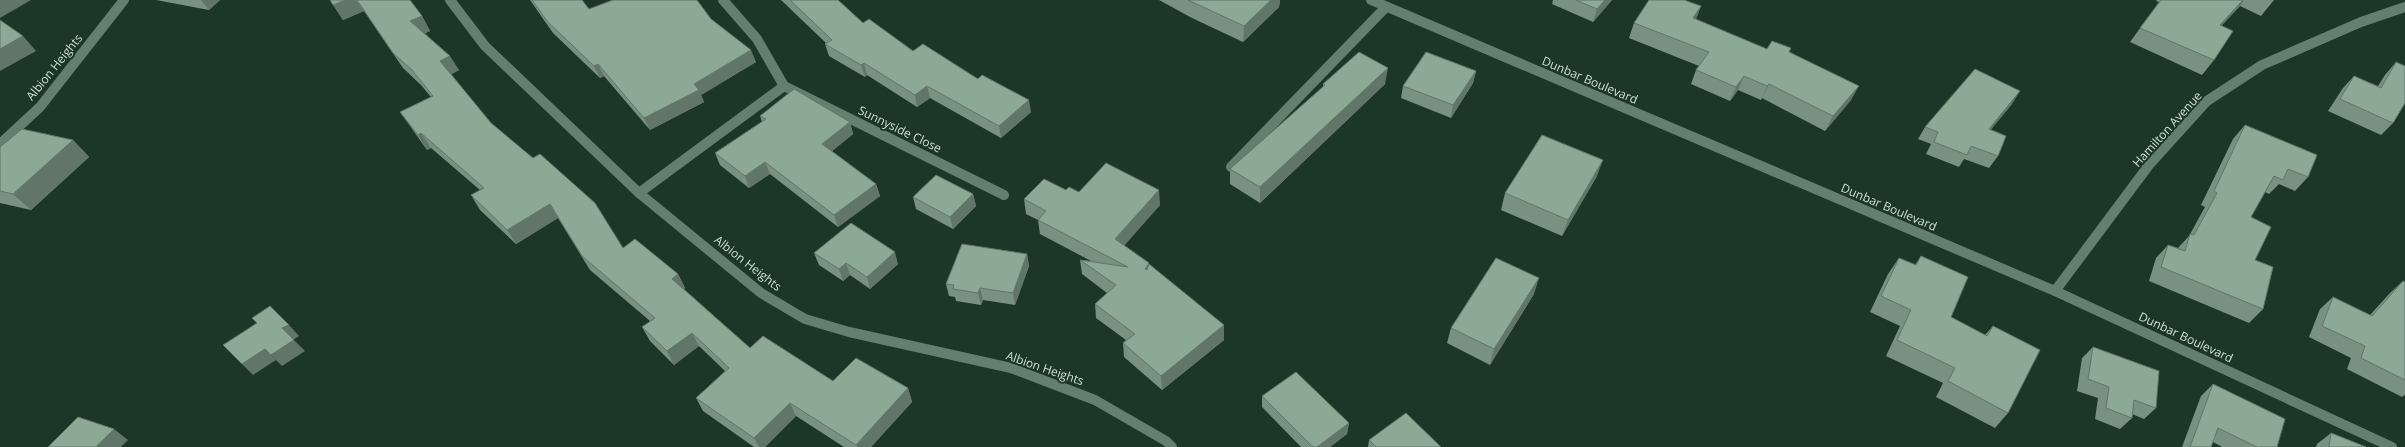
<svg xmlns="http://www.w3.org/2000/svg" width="2405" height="447" viewBox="0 0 2405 447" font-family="'Open Sans',sans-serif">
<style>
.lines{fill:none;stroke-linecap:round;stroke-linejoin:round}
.minor{stroke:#62806d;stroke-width:10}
.wall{fill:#789180}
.shaded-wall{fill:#617668}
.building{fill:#8ba995;stroke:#617668}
.labels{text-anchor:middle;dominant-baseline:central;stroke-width:4;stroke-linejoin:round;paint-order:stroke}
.street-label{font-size:12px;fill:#cfdfd5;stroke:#1c3727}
</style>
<rect width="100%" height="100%" fill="#1c3727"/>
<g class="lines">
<!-- minor -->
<g class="minor">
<path d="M450,0L485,46L639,193L761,293L805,319L849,332L1011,368L1095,400L1166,441L1172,447"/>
<path d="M723,0L757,39L784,86"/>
<path d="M1371,0L2055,291L2392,447"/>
<path d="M0,144L40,107L124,0"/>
<path d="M1231,167L1385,8"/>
<path d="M639,193L784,86L1004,195"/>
<path d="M2055,291L2149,165L2207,101L2262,65L2361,22L2405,7"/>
</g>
</g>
<!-- wall -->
<g class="wall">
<path d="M156,0H220L209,10Z"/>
<path d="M330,0H410L422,16L430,31L425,33L459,70L451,74L491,123L623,248L678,274L685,288L684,289L750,348L833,381L908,388L912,402L871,447H844L796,416L765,447H754L703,411L696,398L725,371L699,346L674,365L650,341L642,327L650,321L590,270L558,218L516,244L480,210L471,195L480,190L431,148L427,150L410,126L400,112L431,97L421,85L403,68L364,11L343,20Z"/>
<path d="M530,0H582L589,9L711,19L756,62L701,95L704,102L650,130L604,76L600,78L553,33Z"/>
<path d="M781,0H838L863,23L913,51L1031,112L1001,138L930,98L917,107L867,75L865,77L829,56L825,44L826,43Z"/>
<path d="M1159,0H1280L1279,7L1243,42L1192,18Z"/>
<path d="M1553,0H1612L1593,22L1552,4Z"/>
<path d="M2157,0H2274L2261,16L2240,6L2221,26L2214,60L2202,75L2130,42L2159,2L2156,1Z"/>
<path d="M1701,6L1696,19L1767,49L1790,52L1851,100L1825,131L1762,98L1761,100L1738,90L1730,101L1691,84L1696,70L1699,66L1629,38L1634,23Z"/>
<path d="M2396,62L2393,123L2381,135L2328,111L2343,88L2354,76L2378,86L2385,75Z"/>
<path d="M1476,71L1473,83L1451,118L1401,98L1403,86Z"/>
<path d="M1323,84H1385L1260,203L1230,184V169L1323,88Z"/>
<path d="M2012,104L1990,130L1998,156L1989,168L1964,159L1959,167L1926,154L1931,144L1918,139L1925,127Z"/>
<path d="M760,116L850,122L853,134L832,151L876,184L880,196L838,227L770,174L749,188L720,165L715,153L762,122Z"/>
<path d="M2245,125L2308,177L2295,191L2279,184L2269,194L2265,192L2251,217L2255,260L2263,309L2249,323L2149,281L2156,258L2168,245L2178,248L2189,236L2205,207L2201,205L2233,139Z"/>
<path d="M73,140L89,157L31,210L0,203V147Z"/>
<path d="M1597,176L1562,236L1501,210L1505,193Z"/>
<path d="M1066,190L1160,205L1124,245L1149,263V265L1224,325V340L1162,390L1124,357L1123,343L1126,340L1096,318L1095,304L1107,293L1082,274L1080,260L1091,261L1040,234L1038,220L1026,214L1024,199Z"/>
<path d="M973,194L976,206L953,229L916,209L913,197Z"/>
<path d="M814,253L898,264L870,289L850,275L843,281L819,265Z"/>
<path d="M1027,254L1029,266L1015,305L983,300L981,305L956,301L955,297L949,296L946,284Z"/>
<path d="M1921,256L1951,317L1985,335L1993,326L2008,413L1995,428L1936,397L1943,383L1886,356L1900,326L1870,312L1888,274L1899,258L1915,265Z"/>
<path d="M2403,281L2405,282V395L2402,397L2347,369L2351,358L2309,337L2320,309L2333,297L2370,315L2390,293Z"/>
<path d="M1534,294L1490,365L1447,343L1451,328Z"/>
<path d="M2093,347L2156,408L2144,419L2132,414V418L2120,429L2095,419L2098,398L2077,391L2082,358Z"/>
<path d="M2213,384L2277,447H2222L2213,442L2211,447H2182L2201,396Z"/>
<path d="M1262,396L1349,423L1347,434L1330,447H1301L1262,407Z"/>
<path d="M2331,433L2366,447H2316L2317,444Z"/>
<path d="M1369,440L1441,447H1368Z"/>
</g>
<!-- shaded-wall -->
<g class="shaded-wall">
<path d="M0,0H31L0,18Z"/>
<path d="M201,0H220L209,10Z"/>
<path d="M346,0H356L364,11L343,20L333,5Z"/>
<path d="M1271,0H1280L1279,7L1243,42L1244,26Z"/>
<path d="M1605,0H1612L1593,22L1597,9Z"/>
<path d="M2243,0H2244L2240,6L2209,39L2220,25Z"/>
<path d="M1701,6L1695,21L1693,18Z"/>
<path d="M422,16L430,31L419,36L410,21Z"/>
<path d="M23,36L36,51L0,71V49Z"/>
<path d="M751,50L756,62L701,95L704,102L650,130L644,118L694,84Z"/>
<path d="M450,56L459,70L449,76L440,61Z"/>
<path d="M864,63L867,75L865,77L861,65Z"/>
<path d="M598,64L604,76L600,78L594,66Z"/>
<path d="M1388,68L1385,84L1260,203V187Z"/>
<path d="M1476,71L1473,83L1451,118L1453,105Z"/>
<path d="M1744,76L1738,90L1730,101L1736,87Z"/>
<path d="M1769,84L1761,100L1767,86Z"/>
<path d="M927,86L930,98L917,107L915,95Z"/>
<path d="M1859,86L1851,100L1825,131L1833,116Z"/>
<path d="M2020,91L2012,104L1981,142L1989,129Z"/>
<path d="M1029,100L1031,112L1001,138L999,126Z"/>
<path d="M850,122L853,134L826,156L822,144Z"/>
<path d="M421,133L431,148L427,150L418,135Z"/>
<path d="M73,140L89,157L31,210L13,194Z"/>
<path d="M1603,160L1597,176L1562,236L1568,220Z"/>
<path d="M765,162L770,174L749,188L745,176Z"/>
<path d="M876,184L880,196L838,227L834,215Z"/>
<path d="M1159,190L1160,205L1117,254L1115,239Z"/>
<path d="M973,194L976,206L953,229L950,217Z"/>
<path d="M550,204L558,218L516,244L507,230Z"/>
<path d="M895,252L898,264L870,289L867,277Z"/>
<path d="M1027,254L1029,266L1015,305L1013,293Z"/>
<path d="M846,263L850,275L843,281L839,269Z"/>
<path d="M1149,263V278L1145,269Z"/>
<path d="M678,274L685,288L679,293L672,279Z"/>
<path d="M1539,278L1534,294L1490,365L1494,349Z"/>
<path d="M980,288L983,300L981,305L978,293Z"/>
<path d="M289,325L299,336L293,340L282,328Z"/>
<path d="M1224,325V340L1162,390L1161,376Z"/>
<path d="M692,333L699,346L674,365L667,351Z"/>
<path d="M294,340L305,351L282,366L271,355Z"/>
<path d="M265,349L276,360L253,375L242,364Z"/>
<path d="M908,388L912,402L871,447H857L856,445Z"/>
<path d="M790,403L796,416L765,447H759L754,438Z"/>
<path d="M1349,423L1347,434L1330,447H1317Z"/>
<path d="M114,429L128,440L121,447H96Z"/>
</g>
<!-- building -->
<g class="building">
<path d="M330,0H346L333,5Z"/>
<path d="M357,0H410L422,16L410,21L450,56L440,61L491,123L533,158L540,154L595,203L623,248L635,239L678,274L672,279L750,348L763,336L833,381L856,358L908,388L856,445L790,403L754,438L696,398L729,368L692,333L667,351L642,327L655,318L582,256L550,204L507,230L471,195L484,188L421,133L418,135L400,112L433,96L412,70L393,53Z"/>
<path d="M532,0H582L589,9L613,0H697L711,19L751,50L694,84L699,90L644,118L598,64L594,66L547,21Z"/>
<path d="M790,0H838L863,23L869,19L913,51L923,44L978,79L982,75L1029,100L999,126L927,86L915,95L864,63L861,65L825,44L832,40Z"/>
<path d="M1188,0H1271L1244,26Z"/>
<path d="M1576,0H1605L1597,9Z"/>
<path d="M1649,0H1684L1701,6L1693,18L1767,49L1772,41L1791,48L1789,52L1859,86L1833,116L1769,84L1767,86L1744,76L1736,87L1696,70L1709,52L1634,23Z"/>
<path d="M2161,0H2243L2220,25L2233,31L2214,60L2140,28Z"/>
<path d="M0,20L23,36L0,49Z"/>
<path d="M1359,52L1388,68L1260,187L1230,169L1325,85L1323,84Z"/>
<path d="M1426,52L1476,71L1453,105L1403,86Z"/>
<path d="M2396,62L2405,66V103L2393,123L2340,99L2354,76L2381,88Z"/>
<path d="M1975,69L2020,91L1989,129L2006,136L1998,156L1971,146L1967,155L1934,142L1938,132L1925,127Z"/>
<path d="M794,89L850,122L822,144L876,184L834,215L765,162L745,176L715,153L766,119L760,116Z"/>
<path d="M2245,125L2317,155L2308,177L2288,169L2283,180L2274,176L2251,217L2271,227L2255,260L2273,267L2263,309L2161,267L2168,245L2185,251L2190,234L2194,235L2217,193L2214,191Z"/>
<path d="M22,129L73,140L13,194L0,191V147Z"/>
<path d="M1542,135L1603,160L1568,220L1505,193Z"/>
<path d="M1106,163L1159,190L1115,239L1149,263L1145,269L1147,270L1149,264L1224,325L1161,376L1123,343L1135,334L1095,304L1116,285L1080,260L1128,267L1038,220L1046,211L1024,199L1044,179L1066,190L1069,187L1079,192Z"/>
<path d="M936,175L973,194L950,217L913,197Z"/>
<path d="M851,223L895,252L867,277L846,263L839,269L814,253Z"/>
<path d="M962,244L1027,254L1013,293L980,288L978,293L953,289L954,285L946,284Z"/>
<path d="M1921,256L1968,277L1951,317L1987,336L1993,326L2040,350L2008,413L1948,381L1955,368L1897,340L1911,310L1881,296L1899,258L1916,265Z"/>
<path d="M1496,258L1539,278L1494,349L1451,328Z"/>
<path d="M2403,281L2405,282V380L2361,358L2365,346L2322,326L2333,297L2372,316Z"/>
<path d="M270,306L289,325L282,328L294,340L271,355L265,349L242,364L223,345L257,323L252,318Z"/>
<path d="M2093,347L2159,371L2156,408L2134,400L2132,418L2106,408L2109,387L2088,379Z"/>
<path d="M1296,372L1349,423L1317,447H1313L1262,396Z"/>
<path d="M2213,384L2285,419L2277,447H2257L2218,428L2211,447H2190Z"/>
<path d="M1406,413L1441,447H1376L1369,440Z"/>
<path d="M78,417L114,429L96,447H48Z"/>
<path d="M2331,433L2366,447H2329Z"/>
</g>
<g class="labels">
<!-- street labels -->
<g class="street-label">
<text transform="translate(54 67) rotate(-51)">Albion Heights</text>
<text transform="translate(1590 80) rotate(23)">Dunbar Boulevard</text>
<text transform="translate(900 129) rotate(26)">Sunnyside Close</text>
<text transform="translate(2167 129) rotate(-48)">Hamilton Avenue</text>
<text transform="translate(1889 207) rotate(23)">Dunbar Boulevard</text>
<text transform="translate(748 263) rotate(38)">Albion Heights</text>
<text transform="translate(2186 337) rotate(25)">Dunbar Boulevard</text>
<text transform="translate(1045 368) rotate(19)">Albion Heights</text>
</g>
</g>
</svg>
